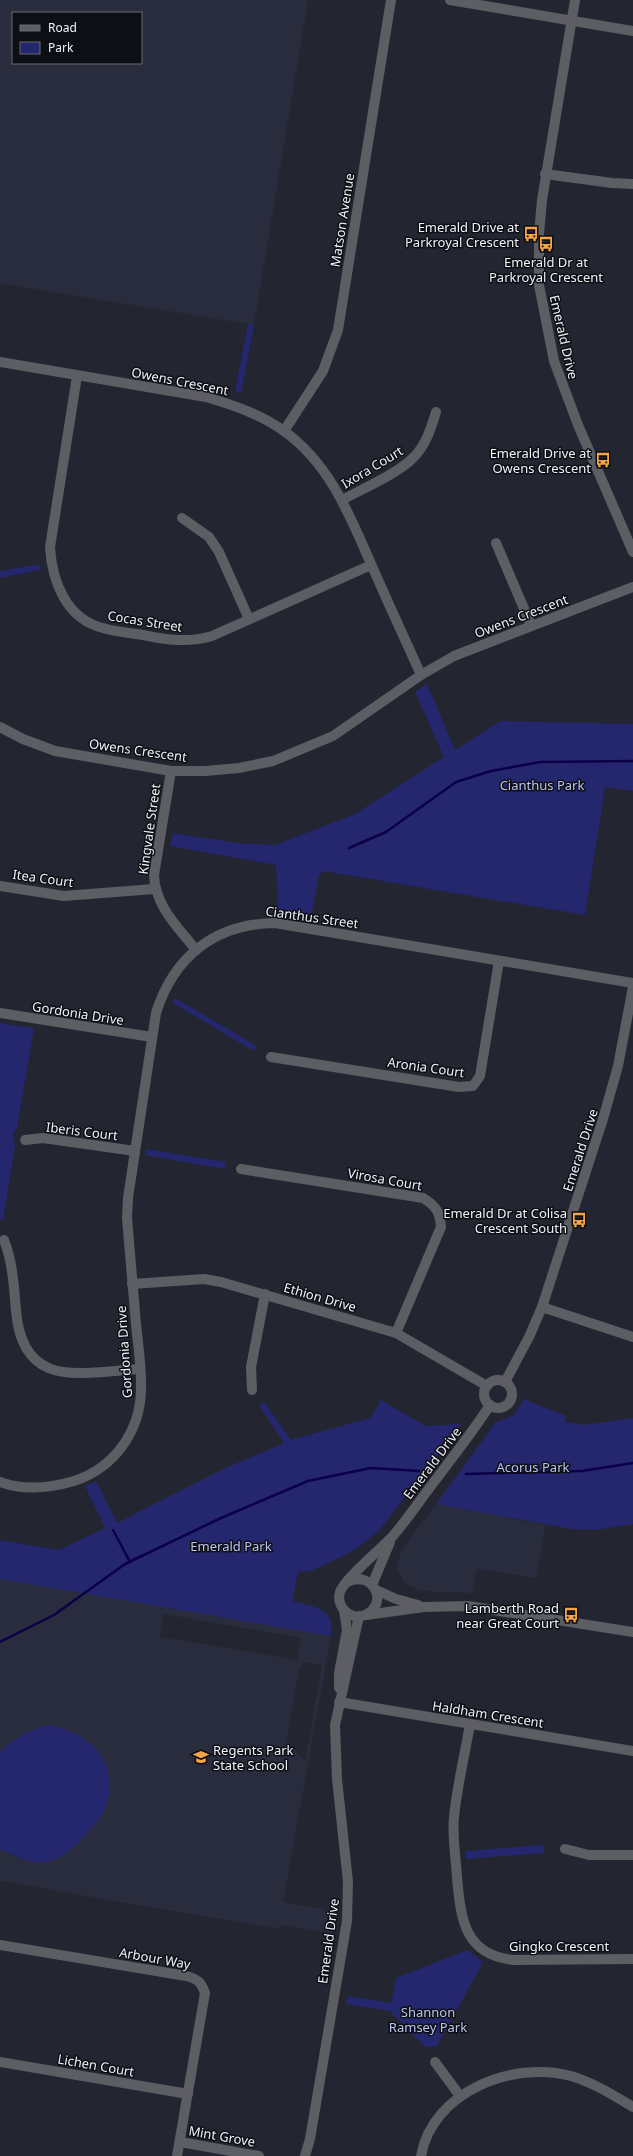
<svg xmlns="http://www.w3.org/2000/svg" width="633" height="2156" viewBox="0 0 633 2156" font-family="'Noto Sans',sans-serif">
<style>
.built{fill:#292c3d;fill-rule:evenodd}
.green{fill:#24276d}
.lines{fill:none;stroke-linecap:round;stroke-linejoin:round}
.stream{stroke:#0c0047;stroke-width:2.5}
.minor{stroke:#5d5e64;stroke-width:10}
.labels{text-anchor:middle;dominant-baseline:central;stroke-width:3;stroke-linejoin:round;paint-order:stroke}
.street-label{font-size:13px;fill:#f0f2fa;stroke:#0e0f14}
.poi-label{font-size:13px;fill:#f0f2fa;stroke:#0e0f14;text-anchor:end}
.park-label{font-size:13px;fill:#bbc4ee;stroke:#0e0f14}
</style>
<rect width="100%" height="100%" fill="#232631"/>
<!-- built -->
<g class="built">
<path d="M0,0H308L254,325L0,283ZM13,13H141V63H13Z"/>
<path d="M436,1504L545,1525L537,1578L477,1569L473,1593L421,1591L405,1584L397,1568L401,1550Z"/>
<path d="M0,1579L331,1636L283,1902L334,1911L333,1934L279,1925L278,1929L0,1881V1849L17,1858L45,1862L64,1856L95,1824L106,1808L109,1784L18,1736L0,1752ZM164,1614L301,1638L297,1660L160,1637ZM306,1662L322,1665L305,1761L288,1744L287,1737L299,1670Z"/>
</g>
<!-- green -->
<g class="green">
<path d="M248,324L254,325L241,393L235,392Z"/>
<path d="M40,564V570L0,578V571Z"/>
<path d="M427,684L455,750L500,721L633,724V791L605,787L585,915L323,871L319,875L311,916L278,912L276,865L170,846L173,833L237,843L275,845L355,814L444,757L415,692Z"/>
<path d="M175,998L257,1046L254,1051L173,1003Z"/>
<path d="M0,1023L34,1028L17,1128L13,1133L15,1146L3,1220H0Z"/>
<path d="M146,1149L226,1162L225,1169L145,1155Z"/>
<path d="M524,1399L566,1416L565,1422L584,1425L633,1418V1524L596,1530L571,1529L436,1504L495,1423L514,1415Z"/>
<path d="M381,1400L426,1426L461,1424L378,1532L351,1552L311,1571L298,1572L292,1601C313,1606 336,1608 331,1636L0,1579V1540L59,1550L105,1528L85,1486L96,1481L117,1523L221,1470L284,1443L259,1405L264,1402L291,1440L370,1418Z"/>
<path d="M48,1725C91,1733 120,1762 106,1807C102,1817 93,1827 86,1834C75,1847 63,1858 47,1862C33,1865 12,1855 0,1849V1752C14,1738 29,1730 48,1725Z"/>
<path d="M543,1845L544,1853L466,1859V1851Z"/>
<path d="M467,1950L483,1962L437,2046L425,2047L390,2011L346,2004L348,1996L391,2003L396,1978Z"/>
</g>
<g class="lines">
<!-- stream -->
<g class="stream">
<path d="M349,848L386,832L456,782L491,771L540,762L633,761"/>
<path d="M466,1474L582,1471L633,1463"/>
<path d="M113,1530L130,1562"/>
<path d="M0,1642L54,1615L125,1564L221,1518L308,1481L371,1468L419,1471"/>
</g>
<!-- minor -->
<g class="minor">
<path d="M450,0L633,31"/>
<path d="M575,0L542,200L539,234V285L554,361L578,425L633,552"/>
<path d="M545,174L612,183L633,184"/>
<path d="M0,362L206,397C233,405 260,414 284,431C330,464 350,516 372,566C388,603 405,639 421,675"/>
<path d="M77,376L50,547C52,581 66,619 103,628C116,632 130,633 143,635C167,640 188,643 212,636L371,565"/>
<path d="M284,431L323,371L338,330L391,0"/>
<path d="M342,500C362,489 399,473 414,457C426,445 431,428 436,412"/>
<path d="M182,518L209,537L219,552L249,619"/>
<path d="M496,543L531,625"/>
<path d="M0,727L23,739L55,751L171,771H205L239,768L273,761L333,736L421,675L454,656L633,587"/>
<path d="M171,771L154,875C155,906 178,927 196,950"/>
<path d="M0,886L64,896L154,889"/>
<path d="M0,1013L152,1037"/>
<path d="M271,1057L459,1087L473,1086L480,1076L499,961"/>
<path d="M25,1140L43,1138L135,1151"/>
<path d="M241,1169L423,1198C436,1206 440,1212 441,1227L396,1333"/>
<path d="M4,1240C13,1263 14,1287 16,1311C23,1391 82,1372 140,1369"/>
<path d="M132,1284L204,1279L221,1282L396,1333L487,1386"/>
<path d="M542,1307L633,1337"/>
<circle cx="498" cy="1394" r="14"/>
<path d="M505,1382L529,1337L542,1307L603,1119L618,1066L633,987"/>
<path d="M252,1390L251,1367L265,1294"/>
<path d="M0,1482C24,1491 50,1488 74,1481C114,1468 140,1432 141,1390C142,1368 138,1345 136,1324C133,1288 130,1253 127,1218L128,1198L156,1013C174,956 215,924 275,923L633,983"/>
<path d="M347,1582C373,1569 390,1604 365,1615C361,1617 355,1617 351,1615C342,1611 337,1601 340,1592C344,1579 381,1549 392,1537C406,1521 418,1503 431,1486C451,1459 472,1433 490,1405"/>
<path d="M372,1585L390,1542"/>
<path d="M376,1590L396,1599L418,1605"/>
<path d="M366,1615L424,1607L468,1606L633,1632"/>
<path d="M339,1688V1673L347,1630L344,1610"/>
<path d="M339,1702L633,1751"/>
<path d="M470,1724C465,1754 457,1786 454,1817C452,1837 456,1858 457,1878C461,1919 464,1955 514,1960L633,1959"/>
<path d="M565,1849L589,1855H633"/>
<path d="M0,1945L186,1976C198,1979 201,1982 205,1993L177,2156"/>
<path d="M0,2062L188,2094"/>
<path d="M435,2062L460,2096"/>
<path d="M180,2142L259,2156"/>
<path d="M305,2156L310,2139L347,1921L348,1882L337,1779L335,1725L359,1616"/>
<path d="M421,2156C432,2092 513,2060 571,2076C594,2083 613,2095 633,2107"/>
</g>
</g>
<!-- icons -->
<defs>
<g id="bus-bare" transform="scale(1.2)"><path d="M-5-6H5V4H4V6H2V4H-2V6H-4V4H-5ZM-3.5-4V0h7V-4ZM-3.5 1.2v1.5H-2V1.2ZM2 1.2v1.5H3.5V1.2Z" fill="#f6a247" stroke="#0e0f14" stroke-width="2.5" paint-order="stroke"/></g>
<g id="school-bare" transform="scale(1.2)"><path d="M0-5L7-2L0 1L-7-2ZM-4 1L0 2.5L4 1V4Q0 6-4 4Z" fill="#f6a247" stroke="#0e0f14" stroke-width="2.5" paint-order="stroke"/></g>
</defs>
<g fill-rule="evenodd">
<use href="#bus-bare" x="531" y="234"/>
<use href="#bus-bare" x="546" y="244"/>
<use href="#bus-bare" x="603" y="460"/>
<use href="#bus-bare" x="579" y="1220"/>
<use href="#bus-bare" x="571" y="1615"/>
<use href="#school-bare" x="201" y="1757"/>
</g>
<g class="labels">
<!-- street labels -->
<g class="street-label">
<text transform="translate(342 220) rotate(-81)">Matson Avenue</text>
<text transform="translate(564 337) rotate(77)">Emerald Drive</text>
<text transform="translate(180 381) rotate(11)">Owens Crescent</text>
<text transform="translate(372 467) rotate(-31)">Ixora Court</text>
<text transform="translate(521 616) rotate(-21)">Owens Crescent</text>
<text transform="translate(145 621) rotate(9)">Cocas Street</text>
<text transform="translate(138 750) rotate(8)">Owens Crescent</text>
<text transform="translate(149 829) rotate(-82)">Kingvale Street</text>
<text transform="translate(43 878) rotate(8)">Itea Court</text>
<text transform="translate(312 917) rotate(8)">Cianthus Street</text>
<text transform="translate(78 1013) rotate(9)">Gordonia Drive</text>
<text transform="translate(426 1067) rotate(8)">Aronia Court</text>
<text transform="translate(82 1131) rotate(7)">Iberis Court</text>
<text transform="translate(580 1150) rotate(-72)">Emerald Drive</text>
<text transform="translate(385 1179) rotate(10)">Virosa Court</text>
<text transform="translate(320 1297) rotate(16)">Ethion Drive</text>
<text transform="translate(124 1352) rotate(-94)">Gordonia Drive</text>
<text transform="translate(432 1463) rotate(-53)">Emerald Drive</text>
<text transform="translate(488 1714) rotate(9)">Haldham Crescent</text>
<text transform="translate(328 1941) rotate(-82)">Emerald Drive</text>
<text x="559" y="1946">Gingko Crescent</text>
<text transform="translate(155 1958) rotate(10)">Arbour Way</text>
<text transform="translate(96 2065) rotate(10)">Lichen Court</text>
<text transform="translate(222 2136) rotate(10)">Mint Grove</text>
</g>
<!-- poi labels -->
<g class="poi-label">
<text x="519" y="227">Emerald Drive at<tspan x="519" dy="15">Parkroyal Crescent</tspan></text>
<text x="546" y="262" text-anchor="middle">Emerald Dr at<tspan x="546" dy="15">Parkroyal Crescent</tspan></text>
<text x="591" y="453">Emerald Drive at<tspan x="591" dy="15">Owens Crescent</tspan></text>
<text x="567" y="1213">Emerald Dr at Colisa<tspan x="567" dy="15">Crescent South</tspan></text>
<text x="559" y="1608">Lamberth Road<tspan x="559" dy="15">near Great Court</tspan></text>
<text x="213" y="1750" text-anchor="start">Regents Park<tspan x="213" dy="15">State School</tspan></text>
</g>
<!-- park labels -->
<g class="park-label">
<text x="542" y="785">Cianthus Park</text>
<text x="533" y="1467">Acorus Park</text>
<text x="231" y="1546">Emerald Park</text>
<text x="428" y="2012">Shannon<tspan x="428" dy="15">Ramsey Park</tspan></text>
</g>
</g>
<!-- legend -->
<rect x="12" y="12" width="130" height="52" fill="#0e0f14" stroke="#686a70"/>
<rect x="20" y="25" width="20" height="6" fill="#5d5e64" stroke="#686a70"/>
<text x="48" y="32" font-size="12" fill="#f0f2fa">Road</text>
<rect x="20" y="42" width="20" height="12" fill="#24276d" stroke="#686a70"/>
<text x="48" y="52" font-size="12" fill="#f0f2fa">Park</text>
</svg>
